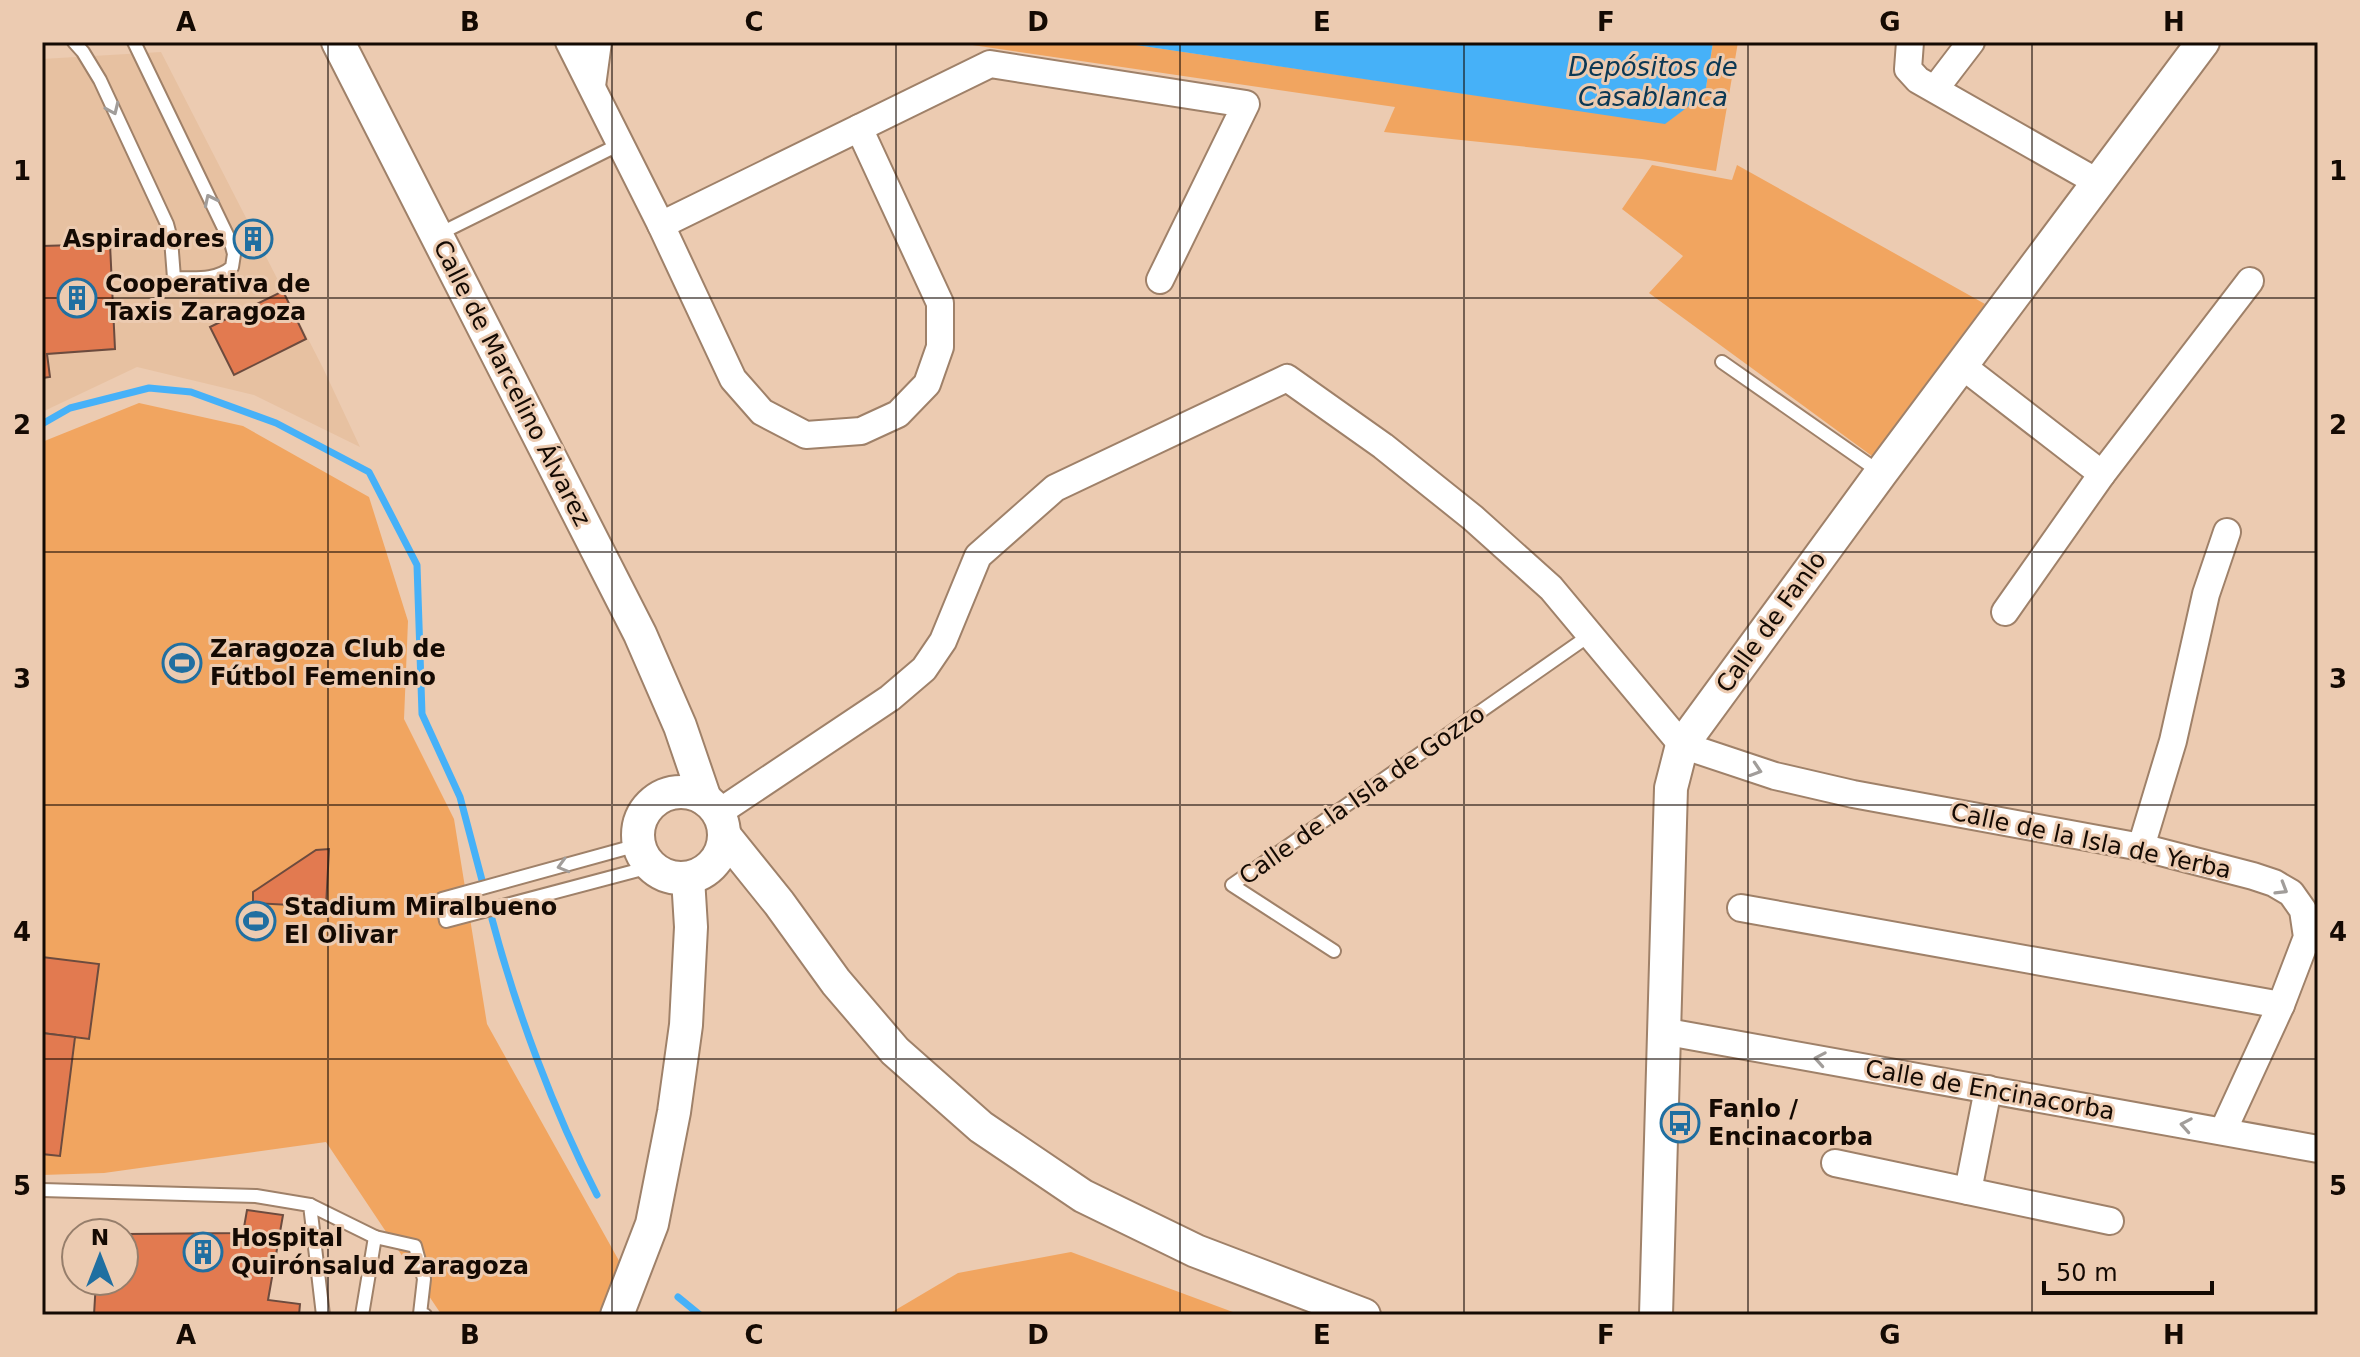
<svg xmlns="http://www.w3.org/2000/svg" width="2360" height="1357" viewBox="0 0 2360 1357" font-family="'DejaVu Sans',sans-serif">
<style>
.built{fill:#e7c1a1}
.green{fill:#f1a560}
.water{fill:#46b1f8}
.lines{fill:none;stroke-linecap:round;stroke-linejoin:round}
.stream{stroke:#46b1f8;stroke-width:7}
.building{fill:#e27a50;stroke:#6c4b3e;stroke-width:2}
.service-casing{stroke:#9f8169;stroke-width:16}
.minor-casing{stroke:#9f8169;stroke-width:30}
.tertiary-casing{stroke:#9f8169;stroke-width:36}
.service{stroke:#fff;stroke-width:12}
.minor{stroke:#fff;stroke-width:26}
.tertiary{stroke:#fff;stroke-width:32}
.oneway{stroke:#a19d9a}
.grid{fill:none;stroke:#140a03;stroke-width:2;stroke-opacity:0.55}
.labels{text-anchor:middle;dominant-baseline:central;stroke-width:6;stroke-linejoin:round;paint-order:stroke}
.poi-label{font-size:24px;font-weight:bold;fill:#140a03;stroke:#eccbb1;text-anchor:start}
.street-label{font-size:24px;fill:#140a03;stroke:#eccbb1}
.water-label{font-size:26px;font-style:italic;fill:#0b3854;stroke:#eccbb1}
.neatline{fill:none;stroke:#140a03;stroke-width:3}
.grid-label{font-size:26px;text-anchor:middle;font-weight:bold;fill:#140a03}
</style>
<rect width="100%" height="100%" fill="#eccbb1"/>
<!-- built -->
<path class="built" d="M161,52L323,368L360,447L254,395L137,367L42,412V59Z"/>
<!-- green -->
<g class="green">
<path d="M952,42H1116L1665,123L1705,94L1713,42H1738L1716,171L1642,159L1384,132L1395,107Z"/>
<path d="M1652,165L1732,180L1737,165L1985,304L1872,456L1649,293L1683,256L1622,209Z"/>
<path d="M139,403L243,426L369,497L408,621L404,719L454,819L487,1024L637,1293L627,1315L441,1314L326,1142L104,1173L42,1175V442Z"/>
<path d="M1071,1252L1241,1315H887L958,1273Z"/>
</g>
<!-- water -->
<path class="water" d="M1116,42H1713L1705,94L1665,124Z"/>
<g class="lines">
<!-- stream -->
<g class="stream">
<path d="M42,424L70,408L149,388L191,392L276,423L369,472L417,565L422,714L460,797L483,884"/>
<path d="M492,919C516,1010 554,1112 597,1195"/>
<path d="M678,1297L700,1315"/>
</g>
</g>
<!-- building -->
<g class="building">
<path d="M248,222L262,252L258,255L242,225Z"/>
<path d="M110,244L115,349L47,354L50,377L42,378V246Z"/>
<path d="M283,291L306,339L234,375L210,327Z"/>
<path d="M329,849L326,907L253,903V892L316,850Z"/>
<path d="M42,957L99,964L89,1039L42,1033Z"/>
<path d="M42,1033L75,1037L60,1156L42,1154Z"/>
<path d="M247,1210L283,1215L268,1300L300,1304L299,1315H94L96,1281H124V1270H129L128,1234L243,1233Z"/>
</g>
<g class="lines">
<!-- service casing -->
<g class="service-casing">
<g id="service">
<path d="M74,42L83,52L100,80L167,224L171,239L174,278C195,278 216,281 232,267L234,254L231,243L134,42"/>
<path d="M437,235L620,144"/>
<path d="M1722,362L1881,473"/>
<path d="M638,845L442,899L446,921L650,867"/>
<path d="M1334,951L1232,885L1590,635"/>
<path d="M42,1190L256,1196L310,1205L323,1315"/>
<path d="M310,1205L375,1237"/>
<path d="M362,1315L375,1237L415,1246L424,1279L420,1314L425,1315"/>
</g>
</g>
<!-- minor casing -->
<g class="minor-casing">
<g id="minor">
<path d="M569,42L661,225L733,379L762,412L806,435L861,431L898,414L927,384L940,347V303L859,128"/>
<path d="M1910,42L1908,69L1918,80L2099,183"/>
<path d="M592,86L598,42"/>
<path d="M1935,89L1971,42"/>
<path d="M661,225L990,64L1246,104L1160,280"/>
<path d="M1961,365L2102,474"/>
<path d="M2005,612L2102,474L2250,281"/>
<path d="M718,813L890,698L924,669L943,641L978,556L1055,488L1287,378L1383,446L1473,518L1551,588L1682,745L1775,776L1853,794L2141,847L2253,876L2274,883L2291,893L2303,910L2307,937L2281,1005L2223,1131"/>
<path d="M2141,847L2173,741L2206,594L2227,532"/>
<path d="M1741,908L2281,1005"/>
<path d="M1662,1031L2318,1149"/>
<path d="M1835,1163L2110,1221"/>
<path d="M1968,1191L1988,1089"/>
</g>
</g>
<!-- tertiary casing -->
<g class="tertiary-casing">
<g id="tertiary">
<path d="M338,42L640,634L680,726L705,799"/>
<circle cx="681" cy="835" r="43"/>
<path d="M725,836L779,903L836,982L895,1051L981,1127L1083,1196L1196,1251L1364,1315"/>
<path d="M617,1315L652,1224L674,1112L686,1025L691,927L688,878"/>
<path d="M1656,1315L1671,788L1682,745L1881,473L2203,42"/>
</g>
</g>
<!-- service -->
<use href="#service" class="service"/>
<!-- minor -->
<use href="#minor" class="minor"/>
<!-- tertiary -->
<use href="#tertiary" class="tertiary"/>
</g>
<!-- one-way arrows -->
<defs><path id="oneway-chevron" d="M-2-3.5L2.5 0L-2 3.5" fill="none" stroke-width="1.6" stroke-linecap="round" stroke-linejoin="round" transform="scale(2)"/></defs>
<g class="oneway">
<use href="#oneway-chevron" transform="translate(113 109) rotate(66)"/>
<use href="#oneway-chevron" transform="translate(210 200) rotate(-116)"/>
<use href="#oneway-chevron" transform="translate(1756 770) rotate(18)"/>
<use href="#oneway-chevron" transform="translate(563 866) rotate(164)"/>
<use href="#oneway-chevron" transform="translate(2282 889) rotate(31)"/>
<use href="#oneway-chevron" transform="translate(1820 1059) rotate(-170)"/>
<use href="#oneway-chevron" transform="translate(2186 1125) rotate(-170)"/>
</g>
<!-- grid -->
<path class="grid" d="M328,42V1315M612,42V1315M896,42V1315M1180,42V1315M1464,42V1315M1748,42V1315M2032,42V1315M42,298H2318M42,552H2318M42,805H2318M42,1059H2318"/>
<!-- icons -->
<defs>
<g id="building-ring" transform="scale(2)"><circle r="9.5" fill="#eccbb1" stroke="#206fa1" stroke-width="1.5"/><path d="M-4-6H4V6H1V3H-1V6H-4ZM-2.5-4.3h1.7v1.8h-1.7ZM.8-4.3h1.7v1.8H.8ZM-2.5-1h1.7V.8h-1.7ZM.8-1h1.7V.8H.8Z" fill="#206fa1"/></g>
<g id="stadium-ring" transform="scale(2)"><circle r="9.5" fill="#eccbb1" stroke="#206fa1" stroke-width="1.5"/><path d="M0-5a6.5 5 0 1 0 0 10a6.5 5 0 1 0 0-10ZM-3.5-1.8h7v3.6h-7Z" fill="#206fa1"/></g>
<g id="bus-ring" transform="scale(2)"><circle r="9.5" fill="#eccbb1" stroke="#206fa1" stroke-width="1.5"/><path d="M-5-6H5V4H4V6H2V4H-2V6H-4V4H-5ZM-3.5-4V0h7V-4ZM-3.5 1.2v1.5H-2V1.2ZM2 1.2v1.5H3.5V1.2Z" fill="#206fa1"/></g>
</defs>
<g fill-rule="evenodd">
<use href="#building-ring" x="253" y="239"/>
<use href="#building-ring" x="77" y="298"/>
<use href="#stadium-ring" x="182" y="663"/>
<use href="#stadium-ring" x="256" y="921"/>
<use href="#bus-ring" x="1680" y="1123"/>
<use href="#building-ring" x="203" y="1252"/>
</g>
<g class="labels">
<!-- poi labels -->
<g class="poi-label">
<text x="225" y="239" text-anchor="end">Aspiradores</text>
<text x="105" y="284">Cooperativa de<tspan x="105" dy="28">Taxis Zaragoza</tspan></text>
<text x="210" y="649">Zaragoza Club de<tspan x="210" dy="28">Fútbol Femenino</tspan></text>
<text x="284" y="907">Stadium Miralbueno<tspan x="284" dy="28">El Olivar</tspan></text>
<text x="1708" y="1109">Fanlo /<tspan x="1708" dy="28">Encinacorba</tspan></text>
<text x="231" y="1238">Hospital<tspan x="231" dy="28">Quirónsalud Zaragoza</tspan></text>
</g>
<!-- street labels -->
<g class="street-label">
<text transform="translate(512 383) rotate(63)">Calle de Marcelino Álvarez</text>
<text transform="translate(1771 622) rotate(-54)">Calle de Fanlo</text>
<text transform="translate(1362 795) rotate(-35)">Calle de la Isla de Gozzo</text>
<text transform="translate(2091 841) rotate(12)">Calle de la Isla de Yerba</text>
<text transform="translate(1990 1090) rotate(10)">Calle de Encinacorba</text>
</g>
<!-- water labels -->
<g class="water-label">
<text x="1653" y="67">Depósitos de<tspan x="1653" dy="30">Casablanca</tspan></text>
</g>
</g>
<!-- border -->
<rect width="2360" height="1357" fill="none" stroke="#eccbb1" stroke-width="88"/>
<!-- north arrow -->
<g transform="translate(100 1257)"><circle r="38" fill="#eccbb1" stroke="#967e6b" stroke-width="2"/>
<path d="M0-6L14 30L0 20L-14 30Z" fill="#206fa1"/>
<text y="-12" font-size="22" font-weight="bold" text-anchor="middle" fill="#140a03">N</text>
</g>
<!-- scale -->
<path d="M2044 1281v12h168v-12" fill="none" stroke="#140a03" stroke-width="4"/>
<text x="2056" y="1281" font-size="24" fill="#140a03" stroke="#eccbb1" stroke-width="6" paint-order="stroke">50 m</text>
<rect x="44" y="44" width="2272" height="1269" class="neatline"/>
<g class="grid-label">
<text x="186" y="31">A</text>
<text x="470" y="31">B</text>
<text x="754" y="31">C</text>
<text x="1038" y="31">D</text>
<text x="1322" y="31">E</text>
<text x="1606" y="31">F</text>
<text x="1890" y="31">G</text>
<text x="2174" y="31">H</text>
<text x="22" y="180">1</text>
<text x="2338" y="180">1</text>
<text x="22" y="434">2</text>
<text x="2338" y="434">2</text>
<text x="22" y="688">3</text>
<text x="2338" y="688">3</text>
<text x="22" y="941">4</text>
<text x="2338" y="941">4</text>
<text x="22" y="1195">5</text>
<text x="2338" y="1195">5</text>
<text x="186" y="1344">A</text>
<text x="470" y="1344">B</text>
<text x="754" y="1344">C</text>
<text x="1038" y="1344">D</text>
<text x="1322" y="1344">E</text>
<text x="1606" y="1344">F</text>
<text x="1890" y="1344">G</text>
<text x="2174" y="1344">H</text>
</g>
</svg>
